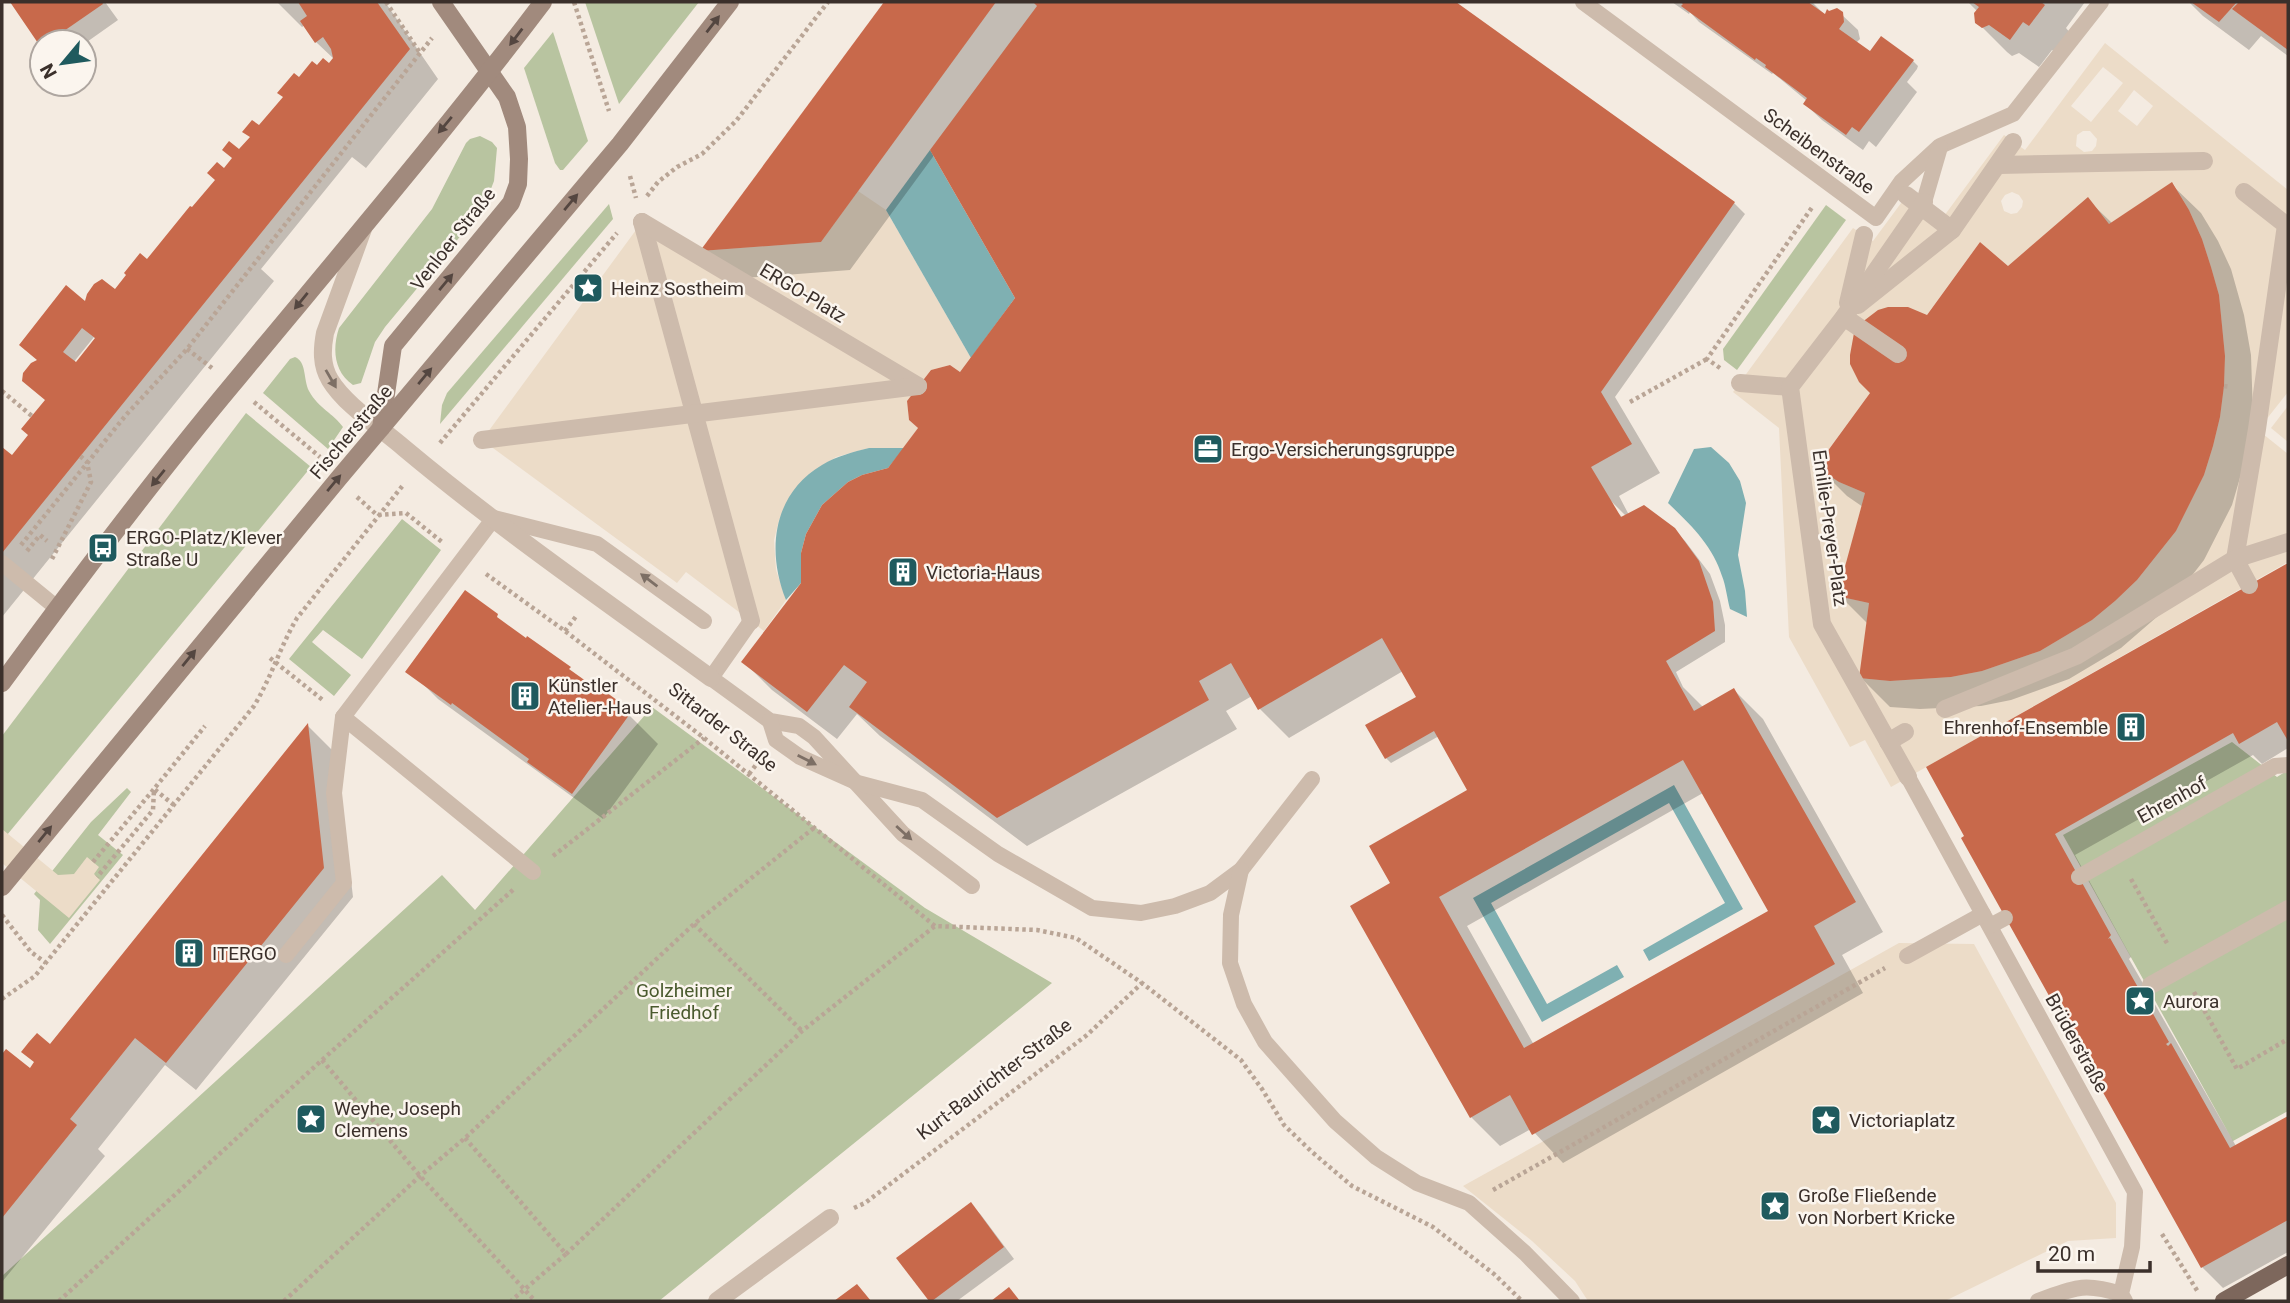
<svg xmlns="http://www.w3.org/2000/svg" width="2290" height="1303" viewBox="0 0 2290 1303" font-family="Roboto,sans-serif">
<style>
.green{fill:#b8c4a0}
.plaza{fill:#ecdcc8;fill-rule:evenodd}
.water{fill:#7fb0b2}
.shadow{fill:#0003;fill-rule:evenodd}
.building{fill:#c8694b;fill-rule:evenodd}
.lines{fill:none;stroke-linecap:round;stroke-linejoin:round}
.path{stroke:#b9a596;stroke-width:4.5;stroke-dasharray:3.5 3.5;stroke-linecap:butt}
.lane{stroke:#cdbbac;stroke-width:16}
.street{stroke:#cdbbac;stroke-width:18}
.secondary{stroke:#a18a7d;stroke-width:18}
.primary{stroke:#7d675c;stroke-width:18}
.oneway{fill:#544640}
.oneway2{fill:#7d6f65}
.labels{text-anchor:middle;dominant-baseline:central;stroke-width:5;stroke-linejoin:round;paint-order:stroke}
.street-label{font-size:19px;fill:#3b302b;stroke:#fbf5ee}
.poi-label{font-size:19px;fill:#3b302b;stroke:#fbf5ee;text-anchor:start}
.park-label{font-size:19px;fill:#4a5a2e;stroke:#fbf5ee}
</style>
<rect width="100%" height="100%" fill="#f4ebe1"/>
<!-- green -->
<g class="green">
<path d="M585,2H699L619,104Z"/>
<path d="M553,32L588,141L563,170H560L555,163L524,68Z"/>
<path d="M480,136L492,142L497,148L494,181L487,199L463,233L385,327L375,342L361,383L353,385C334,372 332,349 339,328L432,209L466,143L470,139Z"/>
<path d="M609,204L613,219L440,424L442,405L447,393Z"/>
<path d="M1826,205L1846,220L1737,370L1724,360L1723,349Z"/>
<path d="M295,357C307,362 303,379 309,391C319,409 333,413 343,427L328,449L263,393L290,359Z"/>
<path d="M246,413L311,467L2,841V736Z"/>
<path d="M402,519L441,550L362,659L323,630L312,642L351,675L334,696L289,659Z"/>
<path d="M652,707L925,908L1052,983L659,1301H2V1276L442,875L475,910Z"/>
<path d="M2232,742L2277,777L2288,770V1111L2233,1141L2063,835Z"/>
<path d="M127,788L131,792L98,835L123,855L50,944L38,930L40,900L34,894L91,822Z"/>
</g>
<!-- plaza -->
<g class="plaza">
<path d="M2105,43L2288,190V392L2258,430L2288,454V562L1891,787L1865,740L1850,747L1789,637L1779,428L1733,392L1853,228L1873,241L1910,191L1944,216L2004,135L2025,150ZM2103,67L2123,83L2091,122L2071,106ZM2134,90L2153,106L2137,126L2118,111ZM2083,131H2090L2097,139L2096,146L2092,151L2084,152L2076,146L2077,135ZM2173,183L2189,210L2202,239L2211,267L2219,295L2225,356L2224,386L2220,417L2213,446L2204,475L2176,531L2137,580L2115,601L2092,620L2040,651L1982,671L1951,677L1890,681L1860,678L1869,603L1838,596L1865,493L1839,482L1816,467L1980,242L2008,266L2088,198L2109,224ZM2012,192L2019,195L2023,201L2022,207L2017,213L2011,214L2004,211L2001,201L2005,195Z"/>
<path d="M858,191L886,210L971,358L960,372L950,365L931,370L907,401L909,420L918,428L904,448H869L836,457L808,475L795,490L779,520L774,540L776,570L786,600L764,631L686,572L677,583L482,440L647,215L700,251L821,242Z"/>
<path d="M2288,406V442L2271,428Z"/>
<path d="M2,829L58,875L74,874L87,857L99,867L94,874L100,880L69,918L2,863Z"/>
<path d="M1899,943L1974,944L2116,1203V1238L2068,1241L1945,1301H1588L1575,1281L1532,1241L1463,1186Z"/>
</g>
<!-- water -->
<g class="water">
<path d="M930,150L1015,298L971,358L886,210Z"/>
<path d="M1711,447L1729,463L1740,481L1746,503L1738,555L1745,591L1747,617L1730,609C1727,598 1726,586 1722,576C1713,546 1690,524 1668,503L1694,449Z"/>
<path d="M869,448H904L888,468L862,475L848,482L822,505L806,534L801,553V583L786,600C766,550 773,494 822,465C837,456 853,452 869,448Z"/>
<path d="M1674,785L1743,909L1649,961L1643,950L1725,903L1669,803L1491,903L1547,1004L1617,965L1624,977L1542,1022L1473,898Z"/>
</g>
<!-- shadow -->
<g class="shadow">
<path d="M12,2H105L118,20L84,44V42H42V46Z"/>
<path d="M277,2H385L438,79L366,168L352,157L261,269L274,281L2,617V449L12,458L30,435L46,401L39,361L87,304L115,292L199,216L225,170L299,80L317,68L329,65L334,59L316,42L305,25L302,27ZM94,337L96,339L75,365L73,363Z"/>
<path d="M886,2H1453L1734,203L1745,214L1615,397L1660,473L1619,496L1629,515L1674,530L1685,541L1710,574L1720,601L1725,625V642L1676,672L1683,687L1703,707L1734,690L1763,719L1883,932L1842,955L1863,993L1563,1163L1531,1129L1500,1146L1471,1117L1392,884L1469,790L1439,736L1391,763L1386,758L1418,698L1403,671L1289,738L1260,709L1252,696L1226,711L1237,729L1027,846L880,736L857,714L837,739L772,690L743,661L889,469L1017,296L935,154L850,270L731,279L703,251ZM1609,499L1628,518H1623L1606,501ZM1703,793L1770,912L1534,1045L1467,926Z"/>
<path d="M1672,2H1812L1826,16L1841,14L1858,30L1860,39L1856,43L1870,53L1913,61L1918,66L1917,69L1907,82L1917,92L1876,147L1869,141L1863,150L1822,120L1805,104L1807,101L1773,73L1772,74L1699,22L1690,12L1689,14Z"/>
<path d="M1968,2H2085L2066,28L2072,35L2058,54L2052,50L2039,67L2019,53L2012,56L2007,52L1977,22L1978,12Z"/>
<path d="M2189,2H2288V56L2261,36L2249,50L2203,16Z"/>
<path d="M2172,185L2201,213L2218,241L2231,269L2244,315L2251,355L2253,416L2249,447L2232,505L2204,560L2166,609L2121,648L2069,679L2011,700L1981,706L1920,709L1890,707L1861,678L1868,624L1839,595L1863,507L1847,496L1818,467L1872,393L1891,360L2008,269L2088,200L2112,223Z"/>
<path d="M2288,564V748L2262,764L2253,755L2075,855L2131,957L2129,959L2236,1146L2288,1118V1252L2223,1288L2202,1267L1963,838L1966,837L1928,767Z"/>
<path d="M409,670L629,715L658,744L603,819L438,699Z"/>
<path d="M308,726L336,754L353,897L196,1090L165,1065L98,1149L105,1156L2,1282V1057L6,1052L30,1070Z"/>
<path d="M971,1204L981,1215L1014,1259L957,1301H931L899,1258Z"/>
</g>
<!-- building -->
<g class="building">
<path d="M10,2H102L103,4L48,42H42V49Z"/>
<path d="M298,2H377L410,49L2,553V447L12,455L28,435L21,429L45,400L22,381L23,373L31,363L37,360L19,345L66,285L85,301L87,294L94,284L102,279L115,289L126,275L124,273L140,253L147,259L190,206L192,207L215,180L207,173L217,162L224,168L232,158L222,150L229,141L239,149L250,137L242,132L252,120L259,125L283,97L277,93L294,73L299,77L312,61L317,65L323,58L329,63L333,58L331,49L323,37L315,43L300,21L307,16ZM82,328L95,338L76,362L63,352Z"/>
<path d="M884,2H996L821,242L700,251Z"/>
<path d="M1033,2H1456L1735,202L1601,392L1632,444L1591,467L1621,517L1644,505L1675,528L1699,561L1713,602L1715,631L1666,661L1694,711L1734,688L1856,902L1814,926L1835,964L1532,1135L1510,1095L1470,1118L1350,906L1390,883L1369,846L1467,790L1434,731L1385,759L1365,725L1416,697L1382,638L1258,710L1231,663L1199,681L1209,700L997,818L849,707L867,682L844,665L807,712L741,662L801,583V553L806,534L822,505L848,482L862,475L888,468L918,428L909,420L907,401L931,370L950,365L960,372L1015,298L930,150L1037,6ZM1683,760L1768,911L1524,1048L1439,897Z"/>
<path d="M1680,2H1808L1825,14L1827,9L1829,11L1837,8L1843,12L1844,22L1839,29L1870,51L1881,36L1914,60L1859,132L1852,127L1846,135L1803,104L1807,98L1765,67L1766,65L1756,58L1755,60L1681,6L1683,4Z"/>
<path d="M1972,2H2041L2045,5L2029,26L2023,22L2010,40L1989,25L1982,28L1975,23L1974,13L1979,7Z"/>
<path d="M2191,2H2237L2219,22Z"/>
<path d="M2239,2H2288V50L2232,9Z"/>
<path d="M2172,182L2189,210L2202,239L2211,267L2219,295L2225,356L2224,386L2220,417L2213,446L2204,475L2176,531L2137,580L2115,601L2092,620L2040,651L1982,671L1951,677L1890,681L1859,678L1869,603L1837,596L1865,493L1839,482L1816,467L1870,393L1859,382L1850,364V355L1854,333L1861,323L1878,310L1888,307H1908L1927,315L1980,242L2008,266L2088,197L2109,224Z"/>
<path d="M2288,563V741L2277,722L2239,744L2233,733L2055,834L2111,935L2108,939L2110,938L2169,1042L2166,1044L2168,1046L2171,1043L2230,1148L2288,1116V1220L2201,1268L1961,838L1964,836L1926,767Z"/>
<path d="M465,590L498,614L497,617L526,638L527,636L571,667L569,669L597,689L599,687L632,711L572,794L527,762L529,759L452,703L451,705L405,672Z"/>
<path d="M308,723L324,868L166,1063L135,1038L70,1119L77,1125L2,1218V1054L6,1049L30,1068L34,1062L21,1052L29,1042L37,1033L50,1044Z"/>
<path d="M971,1202L1004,1247L932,1301H929L896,1258Z"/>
<path d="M857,1284L871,1301H834Z"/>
<path d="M1009,1287L1020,1301H991Z"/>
</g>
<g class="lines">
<!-- path -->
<g class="path">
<path d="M386,2L420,53"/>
<path d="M574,2L609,111"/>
<path d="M630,176L636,198"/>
<path d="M647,196L658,182L677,167L702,154L736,121L828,2"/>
<path d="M187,349L212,368"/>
<path d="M1720,368L1707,359L1813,206"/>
<path d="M2224,386L2230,387"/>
<path d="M2,391L32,416"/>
<path d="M254,402L320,457"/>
<path d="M1630,402L1707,359"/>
<path d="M440,443L617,233"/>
<path d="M357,497L377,515L406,513L442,542"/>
<path d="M21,545L126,415L187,349L432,38"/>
<path d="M27,551L40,535L47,541"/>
<path d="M52,559L91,482L87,462L80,456"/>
<path d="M486,574L565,631L704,738L935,926L1037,930L1076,938L1142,983L1241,1060L1262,1089L1284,1125L1312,1152L1352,1186L1433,1227L1494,1274L1522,1301"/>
<path d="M565,631L577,615"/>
<path d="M270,658L324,701"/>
<path d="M749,774L759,761"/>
<path d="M174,805L154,789L205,726"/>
<path d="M553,856L704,738"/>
<path d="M93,862L154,789L153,810L97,877"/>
<path d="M2131,879L2168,945"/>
<path d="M2,915L31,952L46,963"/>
<path d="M694,924L802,1031"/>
<path d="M2194,992L2237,1069L2288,1039"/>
<path d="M2,999L35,976L254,706C271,678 280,647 297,618L404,484"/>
<path d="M322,1060L420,1176L535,1301"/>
<path d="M465,1138L566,1254L511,1301"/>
<path d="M1493,1190L1885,968"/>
<path d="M854,1208L865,1203L1087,1035L1142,983"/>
<path d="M2162,1234L2198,1292"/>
<path d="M566,1254L802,1031L935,926"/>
<path d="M59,1301L322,1060L514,889"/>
<path d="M284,1301L420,1176L465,1138L694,924L815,827"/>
</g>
<!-- lane -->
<g class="lane">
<path d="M1583,2L1876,218L1901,182L1940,146L2013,114L2101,2"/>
<path d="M1924,202L1940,147"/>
<path d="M2,563L57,608"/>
<path d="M751,621L711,678L770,721L799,726L814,737L903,834L972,886"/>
<path d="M770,721L776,740L800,757L858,783L922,800L998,854L1092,908L1141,913L1175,906L1210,893L1241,870L1312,779"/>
<path d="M1908,777L2135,1192L2132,1247L2121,1294L2125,1301"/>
<path d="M1241,870L1231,915L1230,963L1244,1004L1265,1042L1335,1121L1376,1157L1417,1183L1469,1203L1525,1253L1572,1301"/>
<path d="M533,872L343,717L494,518L597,544L704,621"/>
<path d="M2079,877L2275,766L2288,765"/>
<path d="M1990,926L2005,918"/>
<path d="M286,955L344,883L334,793L343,717"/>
<path d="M1907,956L1983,914"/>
<path d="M2038,1301C2074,1288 2083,1282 2121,1294"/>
</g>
<!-- street -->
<g class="street">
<path d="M1999,165L2204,161"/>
<path d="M2244,192L2286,225L2257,429L2235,559L2249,585"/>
<path d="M1906,195L1952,230"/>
<path d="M642,222L751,621"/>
<path d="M642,222L918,386"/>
<path d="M363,229L325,333C322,349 321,365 330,380C345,405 381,428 404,448C502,530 608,603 711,678"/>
<path d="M1848,303L1864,235"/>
<path d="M1858,305L1952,230L2013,142"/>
<path d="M1844,317L1898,354"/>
<path d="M1740,383L1790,387"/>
<path d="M482,440L918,386"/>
<path d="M1945,709L2076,656L2235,559L2288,542"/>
<path d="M1888,742L1905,732"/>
<path d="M1908,777L1822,624L1790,387L1844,317L1924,202"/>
<path d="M2151,985L2288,909"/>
<path d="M717,1301L830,1218"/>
</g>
<!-- secondary -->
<g class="secondary">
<path d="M381,428L393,346L511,203L518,184L519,159L517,127L507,97L441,2"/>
<path d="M2,683C76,582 152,481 232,385C337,258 444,133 543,2"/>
<path d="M2,887L339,478L620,144L730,2"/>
</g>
<!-- primary -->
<path class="primary" d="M2224,1301L2288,1265"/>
</g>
<!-- one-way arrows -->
<defs><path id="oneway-solid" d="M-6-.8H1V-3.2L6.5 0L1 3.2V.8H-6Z" transform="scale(1.75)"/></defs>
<g class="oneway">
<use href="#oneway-solid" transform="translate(713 24) rotate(-52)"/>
<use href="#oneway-solid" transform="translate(516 37) rotate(127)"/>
<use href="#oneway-solid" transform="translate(445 125) rotate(130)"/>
<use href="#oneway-solid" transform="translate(571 202) rotate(-50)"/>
<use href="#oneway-solid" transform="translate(446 282) rotate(-50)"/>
<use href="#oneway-solid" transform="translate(301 301) rotate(129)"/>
<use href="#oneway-solid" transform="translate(425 376) rotate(-50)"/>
<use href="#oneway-solid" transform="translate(158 478) rotate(129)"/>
<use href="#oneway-solid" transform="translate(334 483) rotate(-50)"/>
<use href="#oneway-solid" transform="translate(189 658) rotate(-51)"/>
<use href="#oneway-solid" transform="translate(45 834) rotate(-51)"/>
</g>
<g class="oneway2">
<use href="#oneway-solid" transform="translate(331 379) rotate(60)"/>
<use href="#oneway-solid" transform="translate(649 580) rotate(-143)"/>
<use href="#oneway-solid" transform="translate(807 760) rotate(27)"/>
<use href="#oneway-solid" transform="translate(904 833) rotate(42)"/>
</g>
<!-- icons -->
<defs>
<g id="sight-square" transform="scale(1.575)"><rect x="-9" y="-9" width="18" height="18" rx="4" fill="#1f5a5e" stroke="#fbf5ee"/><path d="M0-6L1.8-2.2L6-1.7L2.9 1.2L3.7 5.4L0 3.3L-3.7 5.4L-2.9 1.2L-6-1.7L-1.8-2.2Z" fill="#fff"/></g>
<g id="office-square" transform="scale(1.575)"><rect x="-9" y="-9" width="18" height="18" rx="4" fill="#1f5a5e" stroke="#fbf5ee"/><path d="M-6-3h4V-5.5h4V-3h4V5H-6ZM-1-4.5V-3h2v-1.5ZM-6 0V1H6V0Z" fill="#fff"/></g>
<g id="bus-square" transform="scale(1.575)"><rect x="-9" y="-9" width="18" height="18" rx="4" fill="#1f5a5e" stroke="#fbf5ee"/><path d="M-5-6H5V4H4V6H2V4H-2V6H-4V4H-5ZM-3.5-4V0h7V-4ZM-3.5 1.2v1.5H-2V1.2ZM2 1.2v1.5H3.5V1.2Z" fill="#fff"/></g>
<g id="building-square" transform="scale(1.575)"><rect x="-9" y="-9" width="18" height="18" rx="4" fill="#1f5a5e" stroke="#fbf5ee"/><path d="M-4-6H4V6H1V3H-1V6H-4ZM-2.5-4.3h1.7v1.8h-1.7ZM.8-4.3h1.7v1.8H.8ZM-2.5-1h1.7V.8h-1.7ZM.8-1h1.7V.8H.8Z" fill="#fff"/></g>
</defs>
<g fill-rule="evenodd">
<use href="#sight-square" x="588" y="288"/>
<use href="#office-square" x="1208" y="449"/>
<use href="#bus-square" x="103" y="548"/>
<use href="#building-square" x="903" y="572"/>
<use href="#building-square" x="525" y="696"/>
<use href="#building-square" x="2131" y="727"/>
<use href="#building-square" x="189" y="953"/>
<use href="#sight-square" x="2140" y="1001"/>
<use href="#sight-square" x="311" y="1119"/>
<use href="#sight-square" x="1826" y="1120"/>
<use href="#sight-square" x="1775" y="1206"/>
</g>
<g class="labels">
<!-- street labels -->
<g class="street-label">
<text transform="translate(1819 151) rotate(36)">Scheibenstraße</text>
<text transform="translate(453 239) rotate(-52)">Venloer Straße</text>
<text transform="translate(803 293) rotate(31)">ERGO-Platz</text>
<text transform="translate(351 432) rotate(-50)">Fischerstraße</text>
<text transform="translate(1830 528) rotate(82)">Emilie-Preyer-Platz</text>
<text transform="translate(723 727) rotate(38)">Sittarder Straße</text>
<text transform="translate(2172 800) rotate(-29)">Ehrenhof</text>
<text transform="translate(2077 1043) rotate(61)">Brüderstraße</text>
<text transform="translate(994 1079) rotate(-37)">Kurt-Baurichter-Straße</text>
</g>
<!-- poi labels -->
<g class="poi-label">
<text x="611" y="288">Heinz Sostheim</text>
<text x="1231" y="449">Ergo-Versicherungsgruppe</text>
<text x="126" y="537">ERGO-Platz/Klever<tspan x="126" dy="22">Straße U</tspan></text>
<text x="926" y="572">Victoria-Haus</text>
<text x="548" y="685">Künstler<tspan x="548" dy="22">Atelier-Haus</tspan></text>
<text x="2108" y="727" text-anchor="end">Ehrenhof-Ensemble</text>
<text x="212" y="953">ITERGO</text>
<text x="2163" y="1001">Aurora</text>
<text x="334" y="1108">Weyhe, Joseph<tspan x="334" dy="22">Clemens</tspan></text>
<text x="1849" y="1120">Victoriaplatz</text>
<text x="1798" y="1195">Große Fließende<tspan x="1798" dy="22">von Norbert Kricke</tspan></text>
</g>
<!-- park labels -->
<g class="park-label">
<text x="684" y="990">Golzheimer<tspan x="684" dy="22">Friedhof</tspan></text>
</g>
</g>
<!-- border -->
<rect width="2290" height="1303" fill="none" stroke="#3b302b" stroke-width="7"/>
<!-- north arrow -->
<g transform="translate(63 63) rotate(241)"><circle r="33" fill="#fbf5ee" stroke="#aea6a0" stroke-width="2"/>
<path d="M0-5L12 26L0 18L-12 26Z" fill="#1f5a5e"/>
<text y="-10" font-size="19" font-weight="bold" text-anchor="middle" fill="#3b302b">N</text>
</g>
<!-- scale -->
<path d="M2038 1261v10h112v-10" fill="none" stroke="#3b302b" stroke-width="3.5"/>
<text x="2048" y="1261" font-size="21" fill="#3b302b" stroke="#fbf5ee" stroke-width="5" paint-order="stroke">20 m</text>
</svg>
